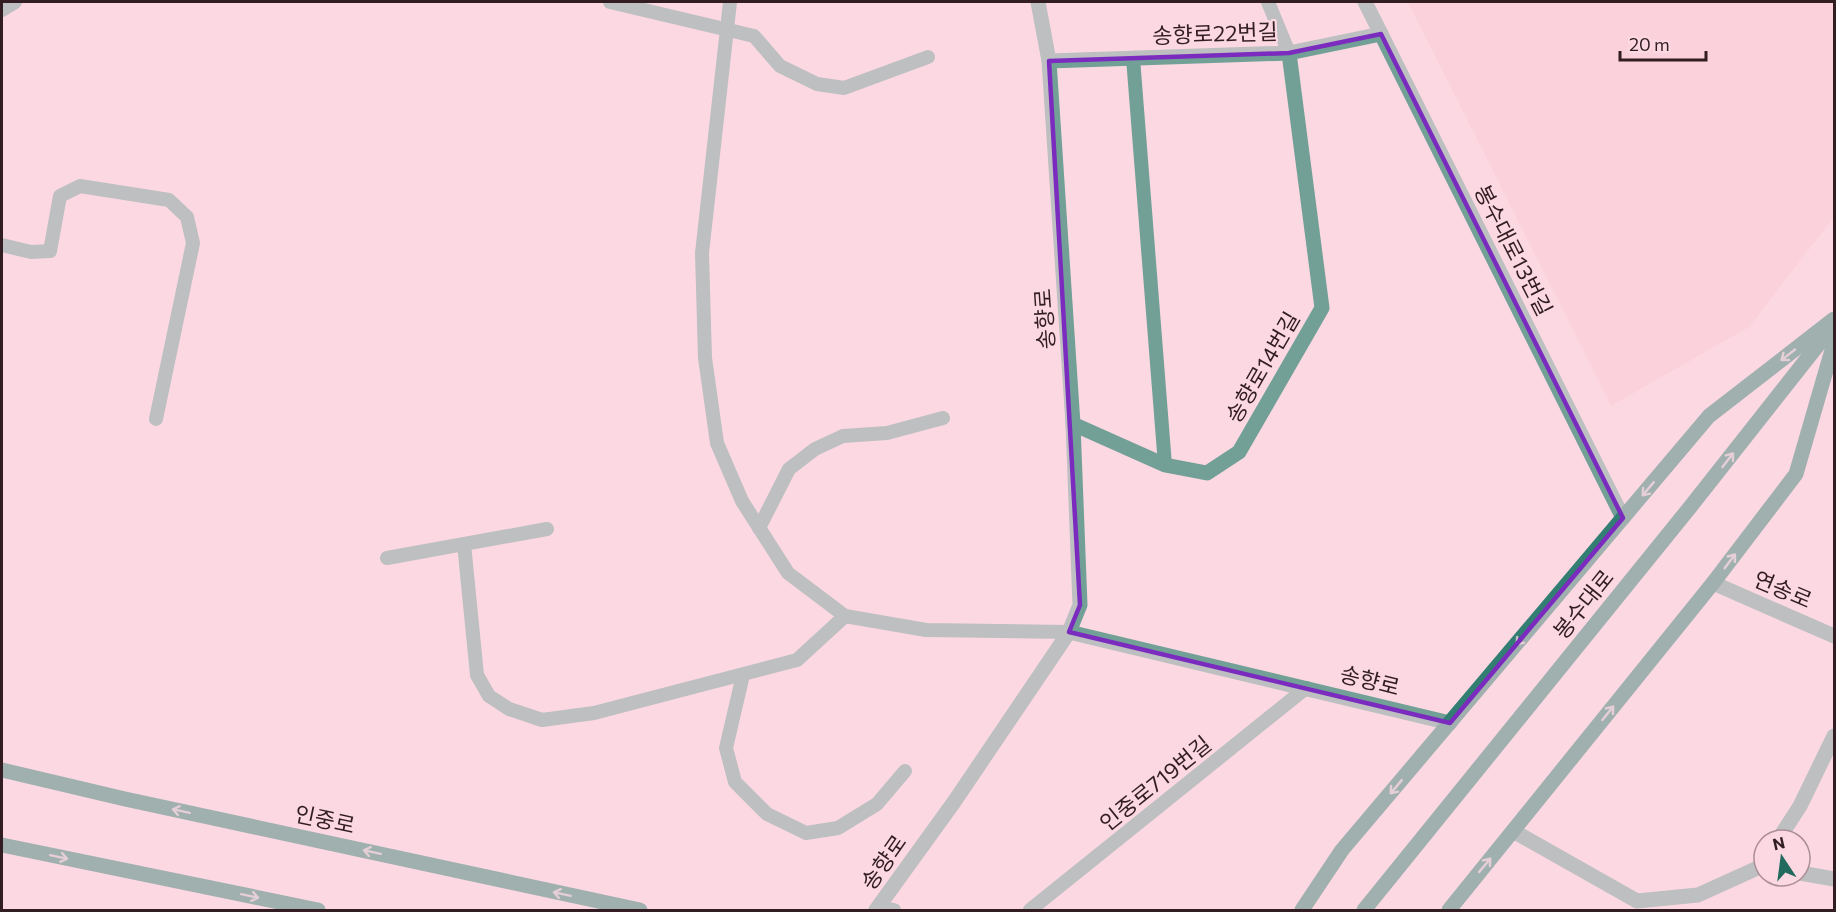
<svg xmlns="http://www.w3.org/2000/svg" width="1836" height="912" viewBox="0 0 1836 912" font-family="Commissioner,'Noto Sans KR',sans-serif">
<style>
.built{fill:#fbc7d4}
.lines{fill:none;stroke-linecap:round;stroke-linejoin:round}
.lane{stroke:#72a097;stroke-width:14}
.street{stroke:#72a097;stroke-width:15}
.secondary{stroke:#327e72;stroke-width:15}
.oneway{stroke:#cac2c6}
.marked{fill:none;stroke:#7b2cbf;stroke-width:4.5;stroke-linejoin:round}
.labels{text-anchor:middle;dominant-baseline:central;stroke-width:4.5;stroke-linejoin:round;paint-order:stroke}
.street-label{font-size:22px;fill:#321d23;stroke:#fcd9e2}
</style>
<rect width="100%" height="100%" fill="#fcd9e2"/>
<!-- built -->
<path class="built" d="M1408,2H1834V217L1749,327L1611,406Z"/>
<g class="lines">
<!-- lane -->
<g class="lane">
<path d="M610,2L754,36L780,66L817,84L844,88L928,57"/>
<path d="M730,2L702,253L705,358L717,443L742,501L788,573L845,616L926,630L1069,632"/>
<path d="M1268,2L1289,53"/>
<path d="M2,10L15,2"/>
<path d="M1133,58L1165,465"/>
<path d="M2,245L31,252L50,251L60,196L80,186L169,200L187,217L193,243L156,419"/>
<path d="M759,528L789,469L815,449L843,436L887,433L943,418"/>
<path d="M464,544L477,675L489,696L509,709L542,720L594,713L797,660L845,616"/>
<path d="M387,558L547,529"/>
<path d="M743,675L726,748L735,782L767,814L806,833L838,828L877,804L905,771"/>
<path d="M879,907L894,910"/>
<path d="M1030,910L1306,688"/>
</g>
<!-- street -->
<g class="street">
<path d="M1365,2L1623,518"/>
<path d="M1049,61L1289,53L1381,34"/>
<path d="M1073,424L1165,465L1207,473L1239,452L1322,308L1289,53"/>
<path d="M1713,583L1834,636"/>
<path d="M1069,632L1450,723"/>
<path d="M1513,831L1637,901L1698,895L1762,866"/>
<path d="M1778,840L1800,806L1834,736"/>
<path d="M1800,873L1834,879"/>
<path d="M876,910L954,802L1069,632L1080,605L1073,424L1049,61L1038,2"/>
</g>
<!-- secondary -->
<g class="secondary">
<path d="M2,770L125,799L640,910"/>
<path d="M2,845L318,910"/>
<path d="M1302,910L1342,850L1709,416L1834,319"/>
<path d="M1364,910L1691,506L1829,331"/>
<path d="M1449,910L1713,583L1796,474L1834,343"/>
</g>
</g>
<!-- one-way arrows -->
<defs><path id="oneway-shaft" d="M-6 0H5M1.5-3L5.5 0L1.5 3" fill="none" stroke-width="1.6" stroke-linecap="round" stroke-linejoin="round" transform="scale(1.5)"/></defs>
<g class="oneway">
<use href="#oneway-shaft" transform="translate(1788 355) rotate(142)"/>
<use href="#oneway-shaft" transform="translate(1728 460) rotate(-52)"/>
<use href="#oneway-shaft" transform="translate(1648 489) rotate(130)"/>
<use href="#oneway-shaft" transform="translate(1730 561) rotate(-53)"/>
<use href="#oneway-shaft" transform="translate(1522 638) rotate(130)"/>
<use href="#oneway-shaft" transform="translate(1608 713) rotate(-51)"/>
<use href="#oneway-shaft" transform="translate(1396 787) rotate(130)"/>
<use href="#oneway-shaft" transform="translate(181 811) rotate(-168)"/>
<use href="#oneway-shaft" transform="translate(372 852) rotate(-168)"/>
<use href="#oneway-shaft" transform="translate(59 857) rotate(12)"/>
<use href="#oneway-shaft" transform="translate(1485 865) rotate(-50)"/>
<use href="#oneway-shaft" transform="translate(562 894) rotate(-168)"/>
<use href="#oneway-shaft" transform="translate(250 896) rotate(12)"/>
</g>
<!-- marked area -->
<path d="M0 0H1836V912H0ZM1381,34L1623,518L1450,723L1069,632L1080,605L1049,61L1289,53Z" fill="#fcd9e2" fill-opacity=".55" fill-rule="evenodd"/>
<path class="marked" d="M1381,34L1623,518L1450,723L1069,632L1080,605L1049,61L1289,53Z"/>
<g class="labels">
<!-- street labels -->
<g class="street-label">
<text transform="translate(1215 33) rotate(-2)">송향로22번길</text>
<text transform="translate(1514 250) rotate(63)">봉수대로13번길</text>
<text transform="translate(1044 319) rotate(-94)">송향로</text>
<text transform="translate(1262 367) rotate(-60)">송향로14번길</text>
<text transform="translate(1783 589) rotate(23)">연송로</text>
<text transform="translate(1583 604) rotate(-51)">봉수대로</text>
<text transform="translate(1370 680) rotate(14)">송향로</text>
<text transform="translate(1155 783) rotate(-39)">인중로719번길</text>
<text transform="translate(325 819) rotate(12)">인중로</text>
<text transform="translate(883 862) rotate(-55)">송향로</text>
</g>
</g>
<!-- border -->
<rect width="1836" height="912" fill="none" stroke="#321d23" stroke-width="6"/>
<!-- north arrow -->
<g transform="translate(1782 858) rotate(347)"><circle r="28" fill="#fcd9e2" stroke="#ab8e96" stroke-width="1.5"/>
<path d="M0-4.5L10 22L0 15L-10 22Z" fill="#22695e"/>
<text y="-9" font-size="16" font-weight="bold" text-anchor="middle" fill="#321d23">N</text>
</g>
<!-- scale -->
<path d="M1620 51v9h86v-9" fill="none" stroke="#321d23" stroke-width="3"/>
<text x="1629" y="51" font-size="18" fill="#321d23" stroke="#fcd9e2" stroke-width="4.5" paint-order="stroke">20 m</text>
</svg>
